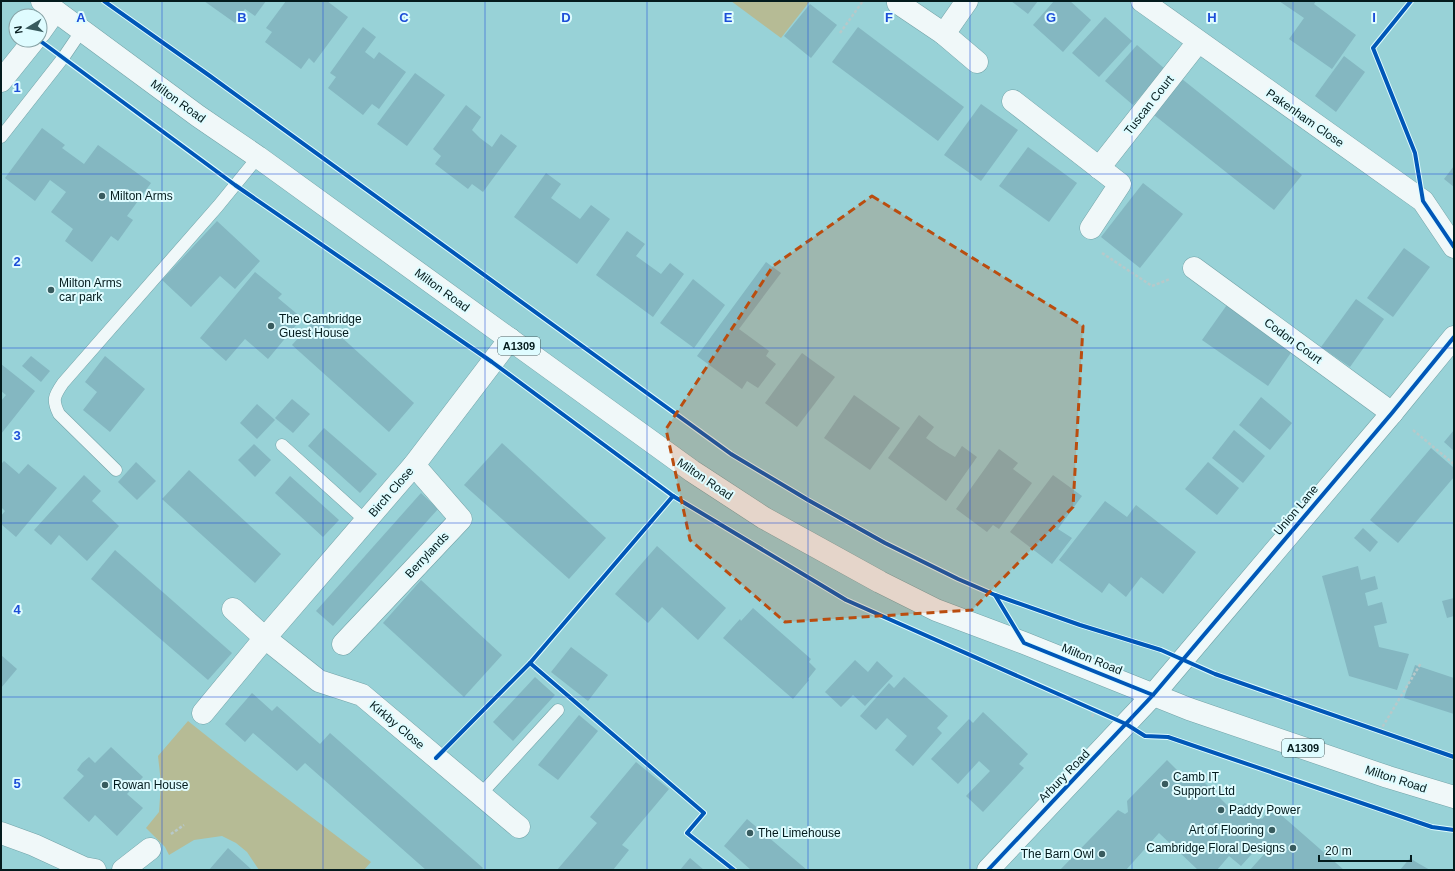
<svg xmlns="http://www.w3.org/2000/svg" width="1455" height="871" viewBox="0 0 1455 871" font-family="Helvetica,sans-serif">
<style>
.green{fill:#b6bb95}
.building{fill:#84b7c1}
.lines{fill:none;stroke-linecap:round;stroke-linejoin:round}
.lane-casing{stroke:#73a3a8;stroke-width:13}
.street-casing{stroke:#73a3a8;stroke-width:23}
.secondary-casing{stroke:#73a3a8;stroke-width:23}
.primary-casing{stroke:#73a3a8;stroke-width:23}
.path{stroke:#b7c9ca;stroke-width:2.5;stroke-dasharray:3 2;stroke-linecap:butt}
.lane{stroke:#f0f8f9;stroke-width:12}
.street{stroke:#f0f8f9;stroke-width:22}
.secondary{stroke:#f0f8f9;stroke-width:22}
.primary{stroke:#f0f8f9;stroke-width:22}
.cycleway-casing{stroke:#dffcff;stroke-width:6}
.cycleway{stroke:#0057b8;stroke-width:4}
.marked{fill:#ba4d0f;fill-opacity:0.2;stroke:#ba4d0f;stroke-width:3;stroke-dasharray:8 5;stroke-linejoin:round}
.grid{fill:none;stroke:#1d4ed8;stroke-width:1;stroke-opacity:0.55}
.poi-dot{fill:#385b5e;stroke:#dffcff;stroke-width:1.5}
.labels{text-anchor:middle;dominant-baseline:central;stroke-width:4;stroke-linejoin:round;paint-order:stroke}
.shield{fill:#dffcff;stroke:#465e61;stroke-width:1}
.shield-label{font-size:11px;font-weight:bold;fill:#041b1d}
.street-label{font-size:12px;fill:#041b1d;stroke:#dffcff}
.poi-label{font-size:12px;fill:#041b1d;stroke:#dffcff;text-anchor:start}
.grid-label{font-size:13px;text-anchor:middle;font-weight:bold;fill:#1d4ed8;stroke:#dffcff;stroke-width:4;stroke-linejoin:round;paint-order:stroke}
</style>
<rect width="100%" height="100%" fill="#98d2d7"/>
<!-- green -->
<g class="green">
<path d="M731,1H810L781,38Z"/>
<path d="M188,721L252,772L371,862L364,870H259L247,852L236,843L222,836L194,840L169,855L165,847L146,828L159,812L161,783L158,756Z"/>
</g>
<!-- building -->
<g class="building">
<path d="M204,1H266L255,16L245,9L235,23Z"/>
<path d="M286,1H327L348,17L314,63L309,58L301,69L265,42L272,32L266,28Z"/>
<path d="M1011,1H1038L1028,14Z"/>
<path d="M1054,1H1070L1091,20L1063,52L1033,25Z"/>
<path d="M1279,1H1316L1314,4L1356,35L1332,69L1289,39L1304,18Z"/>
<path d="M810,4L837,25L811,58L784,36Z"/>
<path d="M1105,17L1132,41L1099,77L1072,53Z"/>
<path d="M363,27L376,37L365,52L374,59L379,52L406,72L379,109L372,104L363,115L328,88L336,77L330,73Z"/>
<path d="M858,27L964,107L938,141L832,62Z"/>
<path d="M1137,45L1165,69L1133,105L1105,81Z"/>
<path d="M1344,56L1365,72L1336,112L1315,96Z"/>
<path d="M415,73L445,95L407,146L377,124Z"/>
<path d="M1182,79L1302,175L1274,210L1154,115Z"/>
<path d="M981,104L1018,130L981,181L944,155Z"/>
<path d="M466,105L481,117L472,130L480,138L492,147L501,134L517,146L483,192L472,184L468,189L435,164L441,156L433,149Z"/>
<path d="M42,128L65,145L62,148L84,164L98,145L151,183L127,216L133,220L118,241L111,236L92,262L65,241L73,229L51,212L66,192L50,180L35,201L5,178Z"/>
<path d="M1028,147L1077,183L1049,222L999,186Z"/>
<path d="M1454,166V187L1444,179Z"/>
<path d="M546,173L561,184L551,198L580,219L591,205L610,219L577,264L514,217Z"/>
<path d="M1143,183L1183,214L1140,268L1101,237Z"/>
<path d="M217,221L260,261L235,289L220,276L191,307L162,280Z"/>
<path d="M627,231L645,244L636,256L661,274L670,263L684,274L653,317L596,275Z"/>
<path d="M1404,248L1430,267L1393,317L1367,298Z"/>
<path d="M766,262L781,273L739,329L769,351L766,356L776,364L758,388L747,381L742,389L697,356Z"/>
<path d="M255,272L282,294L278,298L302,318L268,359L245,339L226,361L200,338Z"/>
<path d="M693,279L725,305L694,348L660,323Z"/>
<path d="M1356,299L1384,319L1350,367L1321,347Z"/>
<path d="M1229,302L1295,347L1268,386L1202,340Z"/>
<path d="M318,316L414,403L389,432L292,345Z"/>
<path d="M802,353L835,377L797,427L765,403Z"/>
<path d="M31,356L50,371L41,382L22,366Z"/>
<path d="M105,356L145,389L110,432L83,410L97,392L85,382Z"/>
<path d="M1,364L35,391L1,434V401L6,395L1,391Z"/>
<path d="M854,395L900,428L870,470L824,438Z"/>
<path d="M1261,397L1292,423L1270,450L1239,425Z"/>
<path d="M292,399L310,414L293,433L275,418Z"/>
<path d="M257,404L275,420L257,439L240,423Z"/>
<path d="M919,415L934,427L926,438L940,448L955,457L962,446L977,457L946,501L888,458Z"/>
<path d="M324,428L377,474L360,493L308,446Z"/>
<path d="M1234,430L1265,456L1243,483L1212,458Z"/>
<path d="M1454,430V451L1444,442Z"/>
<path d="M502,443L606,538L569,579L464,485Z"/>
<path d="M254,444L271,460L255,477L238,460Z"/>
<path d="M1431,448L1454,468V477L1398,543L1370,520Z"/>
<path d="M999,449L1018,463L1013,469L1032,483L999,529L993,525L987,532L956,509Z"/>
<path d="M4,461L19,474L28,464L57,488L16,537L1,524V516L5,511L1,507V464Z"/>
<path d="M136,462L156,481L137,500L118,482Z"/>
<path d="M1208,462L1239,488L1217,515L1185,489Z"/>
<path d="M189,470L281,554L255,583L162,499Z"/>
<path d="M84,475L101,491L92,501L119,526L87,561L59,535L51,545L34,530Z"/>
<path d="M1053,475L1082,496L1058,529L1072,538L1052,564L1010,532Z"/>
<path d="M290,476L339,520L323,537L275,493Z"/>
<path d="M421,493L438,509L333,626L316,611Z"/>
<path d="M1105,501L1127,517L1136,505L1196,552L1163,594L1141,577L1126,597L1109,583L1102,593L1059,560Z"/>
<path d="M1363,528L1378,542L1370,552L1354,538Z"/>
<path d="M657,546L726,608L698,640L662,607L648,623L615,594Z"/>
<path d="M115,550L232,653L208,680L91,579Z"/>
<path d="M1358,566L1361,580L1375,576L1378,589L1365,593L1368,606L1382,602L1387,623L1374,626L1379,647L1409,654L1397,690L1349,676L1322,576Z"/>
<path d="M421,580L502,655L464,697L383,623Z"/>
<path d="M1454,598V616L1447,618L1442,601Z"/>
<path d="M753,608L811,659L809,662L816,669L808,679L809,680L793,699L723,638L740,619L741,621Z"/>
<path d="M571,647L608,675L588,701L551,672Z"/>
<path d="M1,655L17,669L1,688Z"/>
<path d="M855,660L868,672L877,661L893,676L865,706L853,695L841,707L825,692Z"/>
<path d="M1415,665L1454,678V714L1404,698Z"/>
<path d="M535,677L555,695L513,741L493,722Z"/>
<path d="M904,677L948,716L937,728L942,733L913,766L895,750L907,736L887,718L876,730L860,716L889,683L894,688Z"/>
<path d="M252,693L272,711L277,706L320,744L330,733L483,868L481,870H426L305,763L297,771L253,733L245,742L225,724Z"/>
<path d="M983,712L1028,754L1019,764L1024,768L983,812L966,796L990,771L979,761L958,784L931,759L969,719L973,723Z"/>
<path d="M579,715L598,731L558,780L538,765Z"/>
<path d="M111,747L143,777L127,794L143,808L117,836L95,815L89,822L63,798L84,776L77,770L82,763L89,757L95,763Z"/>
<path d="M1167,760L1186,779L1193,771L1234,812L1245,803L1262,819L1272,807L1344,870H1289L1288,869L1287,870H1250L1266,852L1259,846L1241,866L1229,856L1217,870H1198L1159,833L1126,870H1060L1118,810L1125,814L1128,812L1127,801Z"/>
<path d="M636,762L669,789L622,845L629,850L613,870H557L597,823L590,817Z"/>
<path d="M747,819L807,870H751L724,846Z"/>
<path d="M228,848L252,870H209Z"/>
<path d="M690,858L704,870H680Z"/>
<path d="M1410,858L1416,862L1430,870H1400Z"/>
</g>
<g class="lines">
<!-- lane casing -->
<g class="lane-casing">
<g id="lane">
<path d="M1,137L63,58L82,30"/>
<path d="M282,445L366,521"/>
<path d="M116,470L59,414C52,400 54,396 63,383L218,206L258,157"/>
<path d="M480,795L558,710"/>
</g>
</g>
<!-- street casing -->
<g class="street-casing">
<g id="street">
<path d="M1142,1L1423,201L1454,247"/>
<path d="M898,3L944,34L967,1"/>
<path d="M40,32L55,11"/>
<path d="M944,34L977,62"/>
<path d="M1,81L34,40"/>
<path d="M1013,101L1120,184L1091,228"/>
<path d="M1099,168L1198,42"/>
<path d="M1194,268L1392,413"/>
<path d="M233,609L265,638L319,681L362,695L519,827"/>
<path d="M343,644L461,519L414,465"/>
<path d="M203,713L265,638L414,465L510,339"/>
<path d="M1,833L34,845L84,868L95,870"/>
<path d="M123,870L150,849"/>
</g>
</g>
<!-- secondary casing -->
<g class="secondary-casing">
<path id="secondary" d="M988,870L1153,695L1392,413L1454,337"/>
</g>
<!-- primary casing -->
<g class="primary-casing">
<path id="primary" d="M42,1L198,116L258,157L692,471L764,518L880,582L936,610L1024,643L1189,709L1388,777L1454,797"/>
</g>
<!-- path -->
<g class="path">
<path d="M840,33L863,1"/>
<path d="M1102,253L1152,286L1170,279"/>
<path d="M1413,430L1454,464"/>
<path d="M1092,709L1093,719"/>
<path d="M1380,731L1421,663"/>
<path d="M171,834L184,825"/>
</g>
<!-- lane -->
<use href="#lane" class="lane"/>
<!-- street -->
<use href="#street" class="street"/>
<!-- secondary -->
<use href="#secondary" class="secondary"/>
<!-- primary -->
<use href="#primary" class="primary"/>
<!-- cycleway casing -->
<g class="cycleway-casing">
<g id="cycleway">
<path d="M104,1L210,76L731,454L808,500L885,543L958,579L995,595L1080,625L1161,650L1215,674L1454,757"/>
<path d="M1411,1L1373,48L1415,153L1423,201L1454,247"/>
<path d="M39,40L235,185L492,362L673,496L846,600L1092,709L1126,724L1145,736L1168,737L1432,827L1454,830"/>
<path d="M995,595L1024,643L1153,695"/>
<path d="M530,663L704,813L687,833L734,870"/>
<path d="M436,758L530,663L673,496"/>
<path d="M988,870L1153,695L1392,413L1454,337"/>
</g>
</g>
<!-- cycleway -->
<use href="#cycleway" class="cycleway"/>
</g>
<!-- marked area -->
<path class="marked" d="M872,196L1083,326L1073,507L972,610L785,622L690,540L666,429L773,266Z"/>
<!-- grid -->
<path class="grid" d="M162,1V870M323,1V870M485,1V870M647,1V870M808,1V870M970,1V870M1132,1V870M1293,1V870M1,174H1454M1,348H1454M1,523H1454M1,697H1454"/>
<!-- markers -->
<g class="poi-dot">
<circle cx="102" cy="196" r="4"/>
<circle cx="51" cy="290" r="4"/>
<circle cx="271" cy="326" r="4"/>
<circle cx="1165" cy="784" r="4"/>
<circle cx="105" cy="785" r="4"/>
<circle cx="1221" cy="810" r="4"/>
<circle cx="1272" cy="830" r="4"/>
<circle cx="750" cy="833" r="4"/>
<circle cx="1293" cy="848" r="4"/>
<circle cx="1102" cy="854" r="4"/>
</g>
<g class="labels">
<!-- shield labels -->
<g class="shield">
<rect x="498" y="337" width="42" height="18" rx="3"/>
<rect x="1282" y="739" width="42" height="18" rx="3"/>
</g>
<g class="shield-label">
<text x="519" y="346">A1309</text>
<text x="1303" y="748">A1309</text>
</g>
<!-- street labels -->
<g class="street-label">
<text transform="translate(178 101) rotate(36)">Milton Road</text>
<text transform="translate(1149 105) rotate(-52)">Tuscan Court</text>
<text transform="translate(1305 118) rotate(35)">Pakenham Close</text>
<text transform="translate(442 290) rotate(36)">Milton Road</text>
<text transform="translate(1293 341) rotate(36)">Codon Court</text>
<text transform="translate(705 479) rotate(34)">Milton Road</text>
<text transform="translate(391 492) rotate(-49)">Birch Close</text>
<text transform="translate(1296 510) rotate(-50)">Union Lane</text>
<text transform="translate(427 555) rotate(-47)">Berrylands</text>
<text transform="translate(1092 659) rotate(22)">Milton Road</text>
<text transform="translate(397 725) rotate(40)">Kirkby Close</text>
<text transform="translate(1064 776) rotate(-46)">Arbury Road</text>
<text transform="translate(1396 779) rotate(18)">Milton Road</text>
</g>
<!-- poi labels -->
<g class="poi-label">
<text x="110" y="196">Milton Arms</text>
<text x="59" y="283">Milton Arms<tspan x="59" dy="14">car park</tspan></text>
<text x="279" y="319">The Cambridge<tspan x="279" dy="14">Guest House</tspan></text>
<text x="1173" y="777">Camb IT<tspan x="1173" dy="14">Support Ltd</tspan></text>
<text x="113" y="785">Rowan House</text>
<text x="1229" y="810">Paddy Power</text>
<text x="1264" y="830" text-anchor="end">Art of Flooring</text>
<text x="758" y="833">The Limehouse</text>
<text x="1285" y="848" text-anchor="end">Cambridge Floral Designs</text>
<text x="1094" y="854" text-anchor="end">The Barn Owl</text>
</g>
</g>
<g class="grid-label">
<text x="81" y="22">A</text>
<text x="242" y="22">B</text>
<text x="404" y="22">C</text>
<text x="566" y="22">D</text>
<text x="728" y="22">E</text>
<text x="889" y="22">F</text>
<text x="1051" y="22">G</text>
<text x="1212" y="22">H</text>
<text x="1374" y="22">I</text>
<text x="17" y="92">1</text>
<text x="17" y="266">2</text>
<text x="17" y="440">3</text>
<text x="17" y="614">4</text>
<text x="17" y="788">5</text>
</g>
<!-- border -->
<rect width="1455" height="871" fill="none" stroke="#041b1d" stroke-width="4"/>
<!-- north arrow -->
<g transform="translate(28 28) rotate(260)"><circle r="19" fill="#dffcff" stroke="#87a2a5"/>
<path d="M0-3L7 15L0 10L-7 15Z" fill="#385b5e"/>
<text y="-6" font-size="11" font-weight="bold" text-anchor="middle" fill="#041b1d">N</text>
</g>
<!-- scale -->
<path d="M1319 855v6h92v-6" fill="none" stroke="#041b1d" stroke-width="2"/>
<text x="1325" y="855" font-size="12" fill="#041b1d" stroke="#dffcff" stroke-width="3" paint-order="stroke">20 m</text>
</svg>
